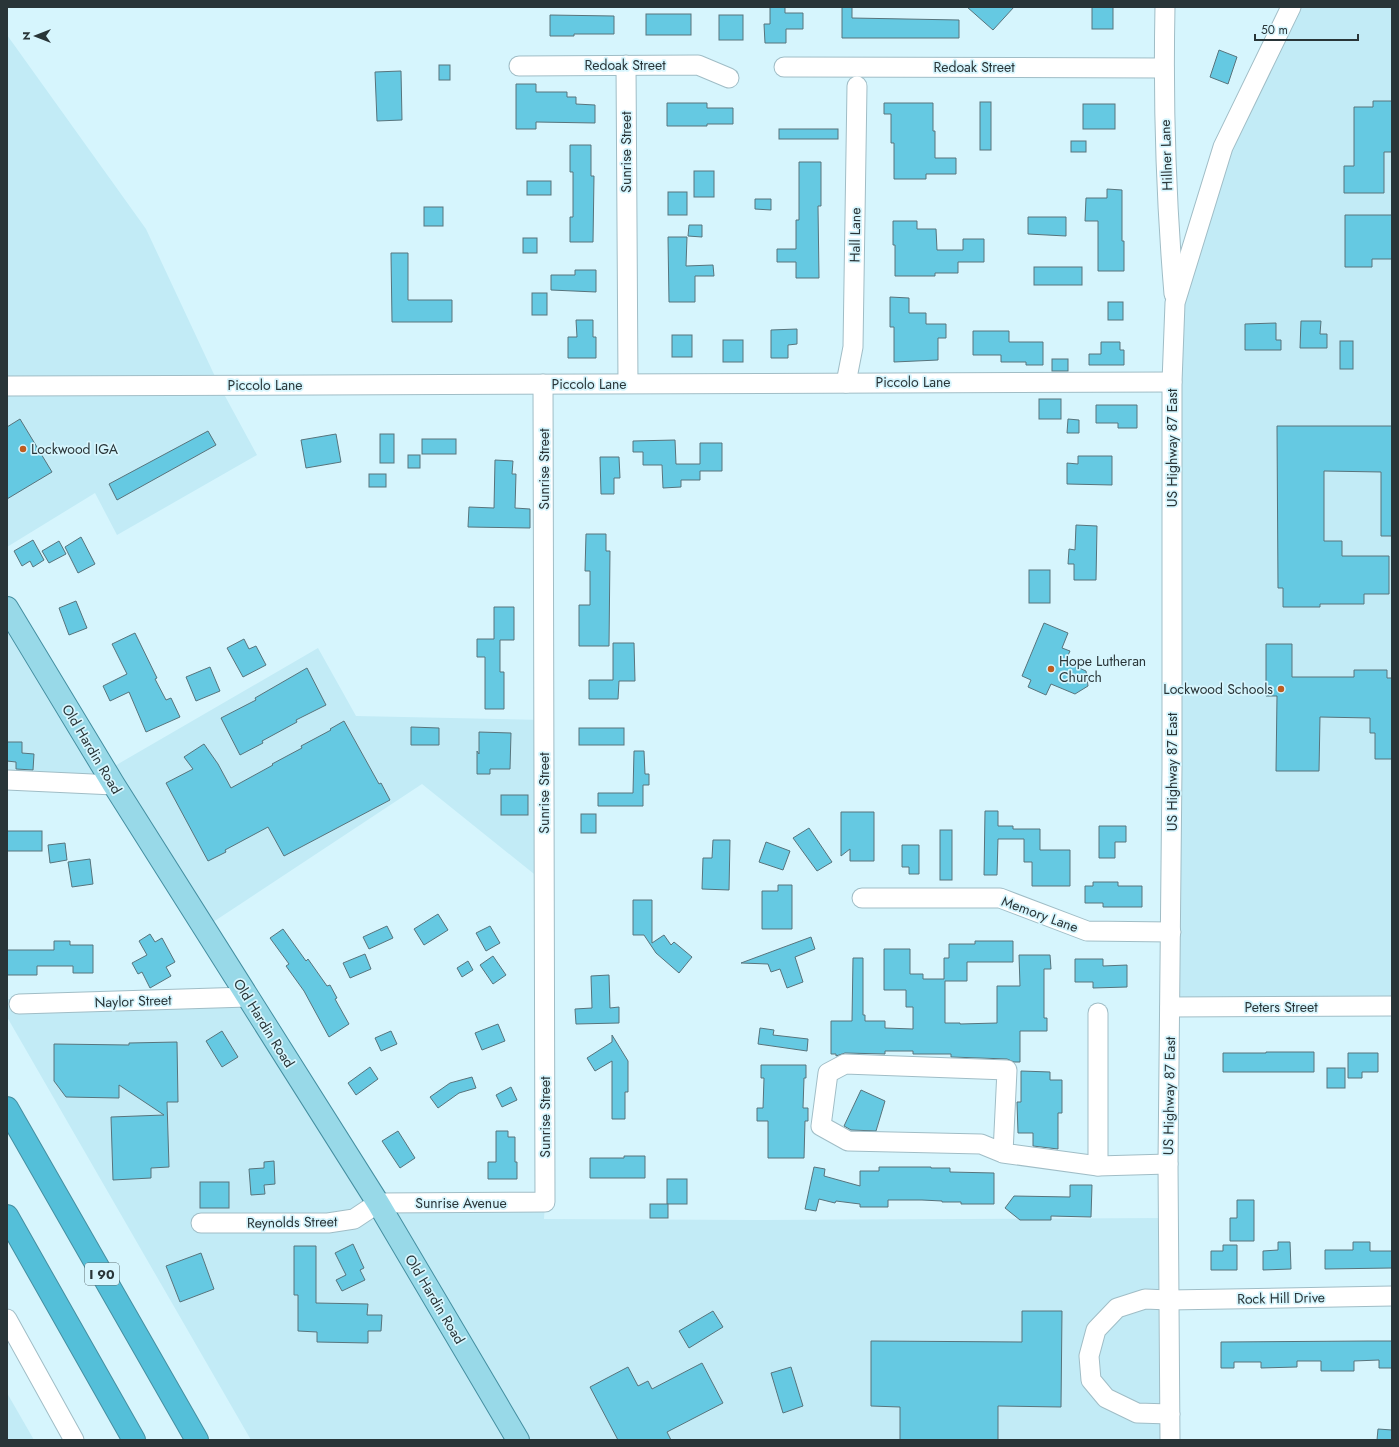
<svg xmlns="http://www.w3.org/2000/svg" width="1399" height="1447" viewBox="0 0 1399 1447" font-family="Jost,sans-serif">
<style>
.built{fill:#c2ebf6}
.building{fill:#65c9e2;stroke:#58747c}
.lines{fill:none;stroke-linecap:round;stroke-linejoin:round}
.minor-casing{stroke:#a0bdc6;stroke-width:21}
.major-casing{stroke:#458fa1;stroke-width:24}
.highway-casing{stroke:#458fa1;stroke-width:24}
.minor{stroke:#fff;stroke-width:19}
.major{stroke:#98d9e8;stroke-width:22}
.highway{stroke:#54bfd9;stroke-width:22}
.poi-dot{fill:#bf5d20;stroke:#d6f5fd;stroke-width:1.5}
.labels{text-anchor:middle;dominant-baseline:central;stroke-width:3.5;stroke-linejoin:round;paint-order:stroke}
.shield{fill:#d6f5fd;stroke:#5d6f73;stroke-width:1}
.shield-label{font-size:13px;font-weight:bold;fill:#293538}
.street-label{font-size:14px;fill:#293538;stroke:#d6f5fd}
.poi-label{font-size:14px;fill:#293538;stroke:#d6f5fd;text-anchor:start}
</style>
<rect width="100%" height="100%" fill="#d6f5fd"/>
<!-- built -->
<g class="built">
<path d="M1290,7H1392V996L1170,998L1175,303L1223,147Z"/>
<path d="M7,35L146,229L219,385L257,455L117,535L95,493L7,547Z"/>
<path d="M7,608L106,771L318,648L356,716L544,720V882L422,784L204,928L114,785L7,780Z"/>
<path d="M248,997L378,1203L545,1202L544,1219L755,1220L1168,1218L1169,1440H251L7,1017V999Z"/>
<path d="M7,1393L34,1440H7Z"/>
</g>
<!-- building -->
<g class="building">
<path d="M770,7H785V13H803V29H786V43H765L764,24H770Z"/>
<path d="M842,7H852V18L959,20V38H842Z"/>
<path d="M967,7H1014L993,30Z"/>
<rect x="1092" y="7" width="21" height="22"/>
<rect x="646" y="14" width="45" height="21"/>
<path d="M550,15L614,16V34H574V36H550Z"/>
<rect x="719" y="15" width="24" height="25"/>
<path d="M1219,50L1237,57L1228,84L1210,77Z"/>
<rect x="439" y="65" width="11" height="15"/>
<path d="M401,71L402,120L377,121L375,72Z"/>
<path d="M516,84H536V92H567V97H576V104L595,105V123L536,122V129H516Z"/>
<path d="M1373,101H1392V152H1384V193H1344V166H1354V107H1373Z"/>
<rect x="980" y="102" width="11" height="48"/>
<path d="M667,103H707V108H733V124H707V126H667Z"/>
<path d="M884,103H933V131H935V158H956V174H926V179H894V143H891V114H884Z"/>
<rect x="1083" y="104" width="32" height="25"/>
<rect x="779" y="129" width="59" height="10"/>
<rect x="1071" y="141" width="15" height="11"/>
<path d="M570,145H591V176H594L593,242H570V217H573V172H570Z"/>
<path d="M799,162H821V206H818L819,278H796V262H777V249H796V220H799Z"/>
<rect x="694" y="171" width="20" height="26"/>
<rect x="527" y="181" width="24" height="14"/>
<path d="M1107,189L1122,190V241H1124V271H1098V221H1085L1086,198H1107Z"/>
<rect x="668" y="192" width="19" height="23"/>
<path d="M755,199H771V210L755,209Z"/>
<rect x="424" y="207" width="19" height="19"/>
<path d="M1345,215H1392V259H1372V267H1345Z"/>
<path d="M1028,217H1066V236L1028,234Z"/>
<path d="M893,221H917V229H936L937,250H963V239H984V262H958V273H935V276H895V245H893Z"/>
<path d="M689,225H702V237L688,236Z"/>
<path d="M668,237H687L686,266L713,265L714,276H695V302H669Z"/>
<rect x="523" y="238" width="14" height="15"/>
<path d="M391,253H408V300H452V322H392Z"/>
<rect x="1034" y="267" width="48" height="18"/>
<path d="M575,270H596V292L551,290V275H575Z"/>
<rect x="532" y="293" width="15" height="22"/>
<path d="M890,297L909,298V313H926V324H946V338H938V360L894,362V327H890Z"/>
<rect x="1108" y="302" width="15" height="18"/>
<path d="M576,320H593V337H596V358H568V337H577Z"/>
<path d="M1301,321H1321L1320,334H1327V348H1300Z"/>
<path d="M1276,323V340H1281V350H1245V324Z"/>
<path d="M797,329V344L788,345V358H771V330Z"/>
<path d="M973,331H1009V342H1043V365H1026V362H1001V355H973Z"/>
<rect x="672" y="335" width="20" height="22"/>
<rect x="723" y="340" width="20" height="22"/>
<rect x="1340" y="341" width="13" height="28"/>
<path d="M1101,342H1120V350H1124V365H1089V354H1101Z"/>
<rect x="1052" y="359" width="16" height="12"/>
<rect x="1039" y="399" width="22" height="20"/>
<path d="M1096,405H1137V428H1118V423H1096Z"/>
<path d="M20,419L52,472L7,499V427Z"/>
<path d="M1068,419L1079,420V433H1067Z"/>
<path d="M1277,426H1392V536H1381V472L1324,471V541H1342V556H1389V594H1364V604H1320V607H1283V588H1278Z"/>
<path d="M208,431L216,445L117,500L109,484Z"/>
<path d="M336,434L341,462L306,468L301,440Z"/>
<rect x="380" y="434" width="14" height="29"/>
<rect x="422" y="439" width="34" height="15"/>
<path d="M675,440L676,464H700V443H722V471H700V480H681V487L663,488L662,465H643V452H633V441Z"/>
<rect x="408" y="455" width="12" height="13"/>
<path d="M1078,456H1112V485L1067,484V463L1078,464Z"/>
<path d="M600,457H619L620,478H614V494H601Z"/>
<path d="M495,460L513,461L512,474H516L515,508L530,509V528L468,527L469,507L494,508Z"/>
<rect x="369" y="474" width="17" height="13"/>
<path d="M1076,525L1097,526L1096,580H1074V564H1068L1069,549L1075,550Z"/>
<path d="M586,534H606V551H610L609,646H579V605H590V571H585Z"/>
<path d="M81,537L95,564L78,573L65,547Z"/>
<path d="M33,540L44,560L33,567L30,561L22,566L14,551Z"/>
<path d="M59,541L66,554L49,563L42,551Z"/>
<rect x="1029" y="570" width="21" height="33"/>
<path d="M76,601L87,628L69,635L59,608Z"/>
<path d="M494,607H514V640H500V672H504V709H485V657H477V639H494Z"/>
<path d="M1044,623L1068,633L1062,648L1070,651L1065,662L1086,671L1088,686L1075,694L1051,684L1046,695L1028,687L1031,680L1022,676Z"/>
<path d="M135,633L157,678L155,679L166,700L171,698L180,717L146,732L129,692L110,701L103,686L127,674L112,644Z"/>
<path d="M244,639L249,649L256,646L266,665L243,677L227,648Z"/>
<path d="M613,643H634L635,681H619L618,699H589V680H613Z"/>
<path d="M1266,644H1292V677H1354V670H1387V678H1392V759H1375V733H1370V718L1320,717L1319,771H1276L1277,696H1266Z"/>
<path d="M210,667L220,691L196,701L186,677Z"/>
<path d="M307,668L326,705L296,720L297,722L262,741L263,743L240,755L221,718L256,700L255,698Z"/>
<path d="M344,721L379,784L381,783L390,800L284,856L268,827L225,850L226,852L208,861L166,783L193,769L184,757L204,744L218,764L231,788L273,765L272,764L302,748L301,746L331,730L330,729Z"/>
<path d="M411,727L439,728V745H411Z"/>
<rect x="579" y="728" width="45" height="17"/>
<path d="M479,732L511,733L510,769H490V774H477V751L479,754Z"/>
<path d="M7,742H22V753L34,754L33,770L16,769V762L7,761Z"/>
<path d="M634,751H644L645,774H649V785H643V806H598V793H633Z"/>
<rect x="501" y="795" width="27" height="20"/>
<path d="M985,811H998V826H1013V829H1040V850H1070V886H1032V862H1024V839H998L997,875H984Z"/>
<path d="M841,812H874V861H850V849L841,856Z"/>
<rect x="581" y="814" width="15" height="19"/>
<path d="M1099,826H1126V842H1115V858H1099Z"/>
<path d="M809,828L832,862L817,871L793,838Z"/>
<rect x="940" y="830" width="12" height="50"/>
<rect x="7" y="831" width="35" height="20"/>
<path d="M713,840H730L729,890L702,889L703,858H712Z"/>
<path d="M766,842L790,851L783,870L759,862Z"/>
<path d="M65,843L67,860L50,863L48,845Z"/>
<path d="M902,845H919V874H909V867H902Z"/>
<path d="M90,859L93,884L72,887L68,862Z"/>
<path d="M1093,882H1118V886H1142V907H1103V903H1085V886H1093Z"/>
<path d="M778,885H792V929H762V891H778Z"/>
<path d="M633,900H652V943L664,935L671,945L674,942L692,957L679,973L656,953L644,935H633Z"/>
<path d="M438,914L448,930L424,945L414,929Z"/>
<path d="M387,926L393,938L369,949L363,937Z"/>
<path d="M490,926L500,943L486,951L476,933Z"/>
<path d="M283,929L306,961L308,959L327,986L330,985L337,998L335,999L349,1024L329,1037L304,991L286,966L289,964L270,938Z"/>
<path d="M150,934L155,942L162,938L175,962L166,967L171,976L150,988L142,972L138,974L132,963L147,955L139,941Z"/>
<path d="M811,937L815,949L795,957L803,982L787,988L780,969L771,972L768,964L741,963Z"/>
<path d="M54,941H70V945H93V973H73V966H37V975H7V950H54Z"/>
<path d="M975,941H1013V962H967V981H945V1023H960V1024L997,1023V986H1020L1019,955H1050L1051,969H1044V1018H1047V1031H1020V1062H1014L1007,1059L951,1057V1054H913V1051H885V1054L845,1053L836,1056V1054H831V1021H852L853,958H863V1015H865V1021H885V1028L913,1029V1007H906V990H884V949H910V974H923V979H944V958H949V944H975Z"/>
<path d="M365,954L371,969L350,978L343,963Z"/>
<path d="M493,956L506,975L493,984L480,965Z"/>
<path d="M1075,959H1103V966L1127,965V987L1093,988V982H1075Z"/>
<path d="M468,961L473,970L462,977L457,968Z"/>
<path d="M609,975L610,1008L619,1007V1023L576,1024L575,1009L592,1008L591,976Z"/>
<path d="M498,1024L505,1041L482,1050L475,1033Z"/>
<path d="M760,1028L774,1030L773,1035L808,1039L807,1051L758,1044Z"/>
<path d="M222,1031L238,1057L222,1067L206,1041Z"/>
<path d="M391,1031L397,1044L381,1051L375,1038Z"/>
<path d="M612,1035L628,1061V1092H625V1119H612V1061L595,1071L587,1058L612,1042Z"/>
<path d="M177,1042L178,1102H167L169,1167L151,1168V1178L113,1180L111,1117L164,1115L119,1085V1098L66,1097L54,1081V1044L129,1045V1043Z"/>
<path d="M1266,1052H1314V1072H1223V1053H1266Z"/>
<path d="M1348,1053H1378V1072H1362V1078H1348Z"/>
<path d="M761,1065H806V1078H804L803,1108H808V1121H805L804,1158H768V1121H757V1108H763L764,1078H761Z"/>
<path d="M370,1067L378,1079L356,1095L348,1083Z"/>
<rect x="1327" y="1068" width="18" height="20"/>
<path d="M1021,1071L1050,1072V1080H1062V1113H1058V1149L1033,1146V1133H1018L1017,1102H1021Z"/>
<path d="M472,1077L476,1088L459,1093L438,1108L430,1097L450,1083Z"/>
<path d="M511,1087L517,1100L502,1107L496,1095Z"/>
<path d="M861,1090L885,1101L876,1131L851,1130L844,1126Z"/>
<path d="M398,1131L415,1158L400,1168L382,1141Z"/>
<path d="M496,1131H508V1137H515V1162H517V1179H488V1162H496Z"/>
<path d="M624,1156H645V1178H590V1158H624Z"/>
<path d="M274,1161L275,1184L264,1185L265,1194L251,1195L249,1169L264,1168V1162Z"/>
<path d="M814,1167L825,1169L824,1176L860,1186V1171H879V1167H931V1168H950V1172L994,1173V1204H961V1202H942V1201L922,1200H888V1207H860V1204L836,1201L835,1203L819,1199L816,1211L805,1209Z"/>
<rect x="667" y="1179" width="20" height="25"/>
<rect x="200" y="1182" width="29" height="26"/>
<path d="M1070,1185H1092L1091,1217L1051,1216V1220H1020L1005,1208L1014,1196L1070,1197Z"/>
<path d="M1237,1200H1254V1241H1230V1218H1237Z"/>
<rect x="650" y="1204" width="18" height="14"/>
<path d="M1278,1242H1290L1291,1269L1263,1270V1251L1278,1250Z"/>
<path d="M1353,1242H1370V1251H1392V1268L1325,1269V1250H1353Z"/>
<path d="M353,1244L364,1268L360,1270L365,1280L342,1291L336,1280L346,1275L335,1253Z"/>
<path d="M1223,1245H1237V1270H1211V1251H1223Z"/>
<path d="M294,1246H316V1303L368,1304L367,1315H382L381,1331H368V1343L317,1342V1332L298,1331V1295H294Z"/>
<path d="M201,1253L214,1289L180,1302L166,1266Z"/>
<path d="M713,1311L723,1327L689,1348L679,1331Z"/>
<path d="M1022,1311H1062L1061,1407L998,1406V1440H900V1407L871,1406V1341L1022,1342Z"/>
<path d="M1368,1341H1392V1368H1379V1360L1354,1361V1371H1321V1361H1297V1367L1261,1368V1362H1234V1368H1221V1342Z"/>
<path d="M702,1363L723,1403L667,1432L671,1440H618L590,1387L628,1367L638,1386L648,1381L652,1389Z"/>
<path d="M791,1367L803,1406L783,1413L771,1373Z"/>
<path d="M1378,1429L1392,1430V1440H1377Z"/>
</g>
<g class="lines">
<!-- minor casing -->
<g class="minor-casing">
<g id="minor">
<path d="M1165,7C1163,103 1166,199 1174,294"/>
<path d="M626,65L628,383"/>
<path d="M519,66L698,65L729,78"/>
<path d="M784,67L1164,68"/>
<path d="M846,383L853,347L857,86"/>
<path d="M7,386L1172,382"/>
<path d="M7,780L114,785"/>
<path d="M862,898H1000L1087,931L1171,932"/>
<path d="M19,1004L248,997"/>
<path d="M1170,1007L1392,1006"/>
<path d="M1098,1013V1166"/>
<path d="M1003,1153L1007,1070L845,1064L828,1073L821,1126L848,1141L981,1144L1003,1153L1098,1166L1168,1164"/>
<path d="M201,1223H328L354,1219L378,1203L545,1202L543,384"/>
<path d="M7,1319L74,1440"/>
<path d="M1170,1414L1137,1413L1106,1398L1091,1380L1089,1356L1096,1330L1117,1308L1145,1299L1169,1300L1392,1296"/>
<path d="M1170,1440L1168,1164L1172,768V382L1175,303L1223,147L1291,7"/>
</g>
</g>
<!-- major casing -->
<g class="major-casing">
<path id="major" d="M7,608L114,785L378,1203L518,1440"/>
</g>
<!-- highway casing -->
<g class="highway-casing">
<g id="highway">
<path d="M7,1108L197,1440"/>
<path d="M7,1216L134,1440"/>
</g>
</g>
<!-- minor -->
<use href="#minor" class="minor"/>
<!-- major -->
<use href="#major" class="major"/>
<!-- highway -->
<use href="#highway" class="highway"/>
</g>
<!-- markers -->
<g class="poi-dot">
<circle cx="23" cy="449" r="4"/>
<circle cx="1051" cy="669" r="4"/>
<circle cx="1281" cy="689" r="4"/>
</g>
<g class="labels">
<!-- shield labels -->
<rect class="shield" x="85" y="1263" width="34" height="22" rx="3"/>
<g class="shield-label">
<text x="102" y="1274">I 90</text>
</g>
<!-- street labels -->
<g class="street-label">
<text x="625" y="65">Redoak Street</text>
<text x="974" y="67">Redoak Street</text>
<text transform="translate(626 152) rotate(-90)">Sunrise Street</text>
<text transform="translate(1166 155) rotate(-92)">Hillner Lane</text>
<text transform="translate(855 235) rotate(-89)">Hall Lane</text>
<text x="913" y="382">Piccolo Lane</text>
<text x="589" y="384">Piccolo Lane</text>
<text x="265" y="385">Piccolo Lane</text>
<text transform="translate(1172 448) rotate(-90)">US Highway 87 East</text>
<text transform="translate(544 469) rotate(-90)">Sunrise Street</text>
<text transform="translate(92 749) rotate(59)">Old Hardin Road</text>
<text transform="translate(1172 772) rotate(-90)">US Highway 87 East</text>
<text transform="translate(544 793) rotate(-90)">Sunrise Street</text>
<text transform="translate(1040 914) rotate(20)">Memory Lane</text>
<text transform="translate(133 1001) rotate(-2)">Naylor Street</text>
<text x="1281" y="1007">Peters Street</text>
<text transform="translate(264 1023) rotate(58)">Old Hardin Road</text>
<text transform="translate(1169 1096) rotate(-89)">US Highway 87 East</text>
<text transform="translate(545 1117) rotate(-90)">Sunrise Street</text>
<text x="461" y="1203">Sunrise Avenue</text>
<text transform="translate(292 1222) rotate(-1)">Reynolds Street</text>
<text transform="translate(1281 1298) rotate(-1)">Rock Hill Drive</text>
<text transform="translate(435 1299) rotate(59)">Old Hardin Road</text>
</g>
<!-- poi labels -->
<g class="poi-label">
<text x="31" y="449">Lockwood IGA</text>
<text x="1059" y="661">Hope Lutheran<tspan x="1059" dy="16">Church</tspan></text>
<text x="1273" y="689" text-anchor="end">Lockwood Schools</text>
</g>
</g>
<!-- border -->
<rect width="1399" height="1447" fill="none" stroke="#293538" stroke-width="16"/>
<!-- north arrow -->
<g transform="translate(36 36) rotate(270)" stroke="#d6f5fd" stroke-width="3" paint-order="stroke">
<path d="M0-3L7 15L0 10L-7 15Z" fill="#293538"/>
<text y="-6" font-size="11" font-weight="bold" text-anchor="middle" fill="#293538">N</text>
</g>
<!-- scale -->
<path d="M1255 34v6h103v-6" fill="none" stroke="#293538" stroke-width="2"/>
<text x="1261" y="34" font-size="12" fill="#293538" stroke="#d6f5fd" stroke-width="3" paint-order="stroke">50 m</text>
</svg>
